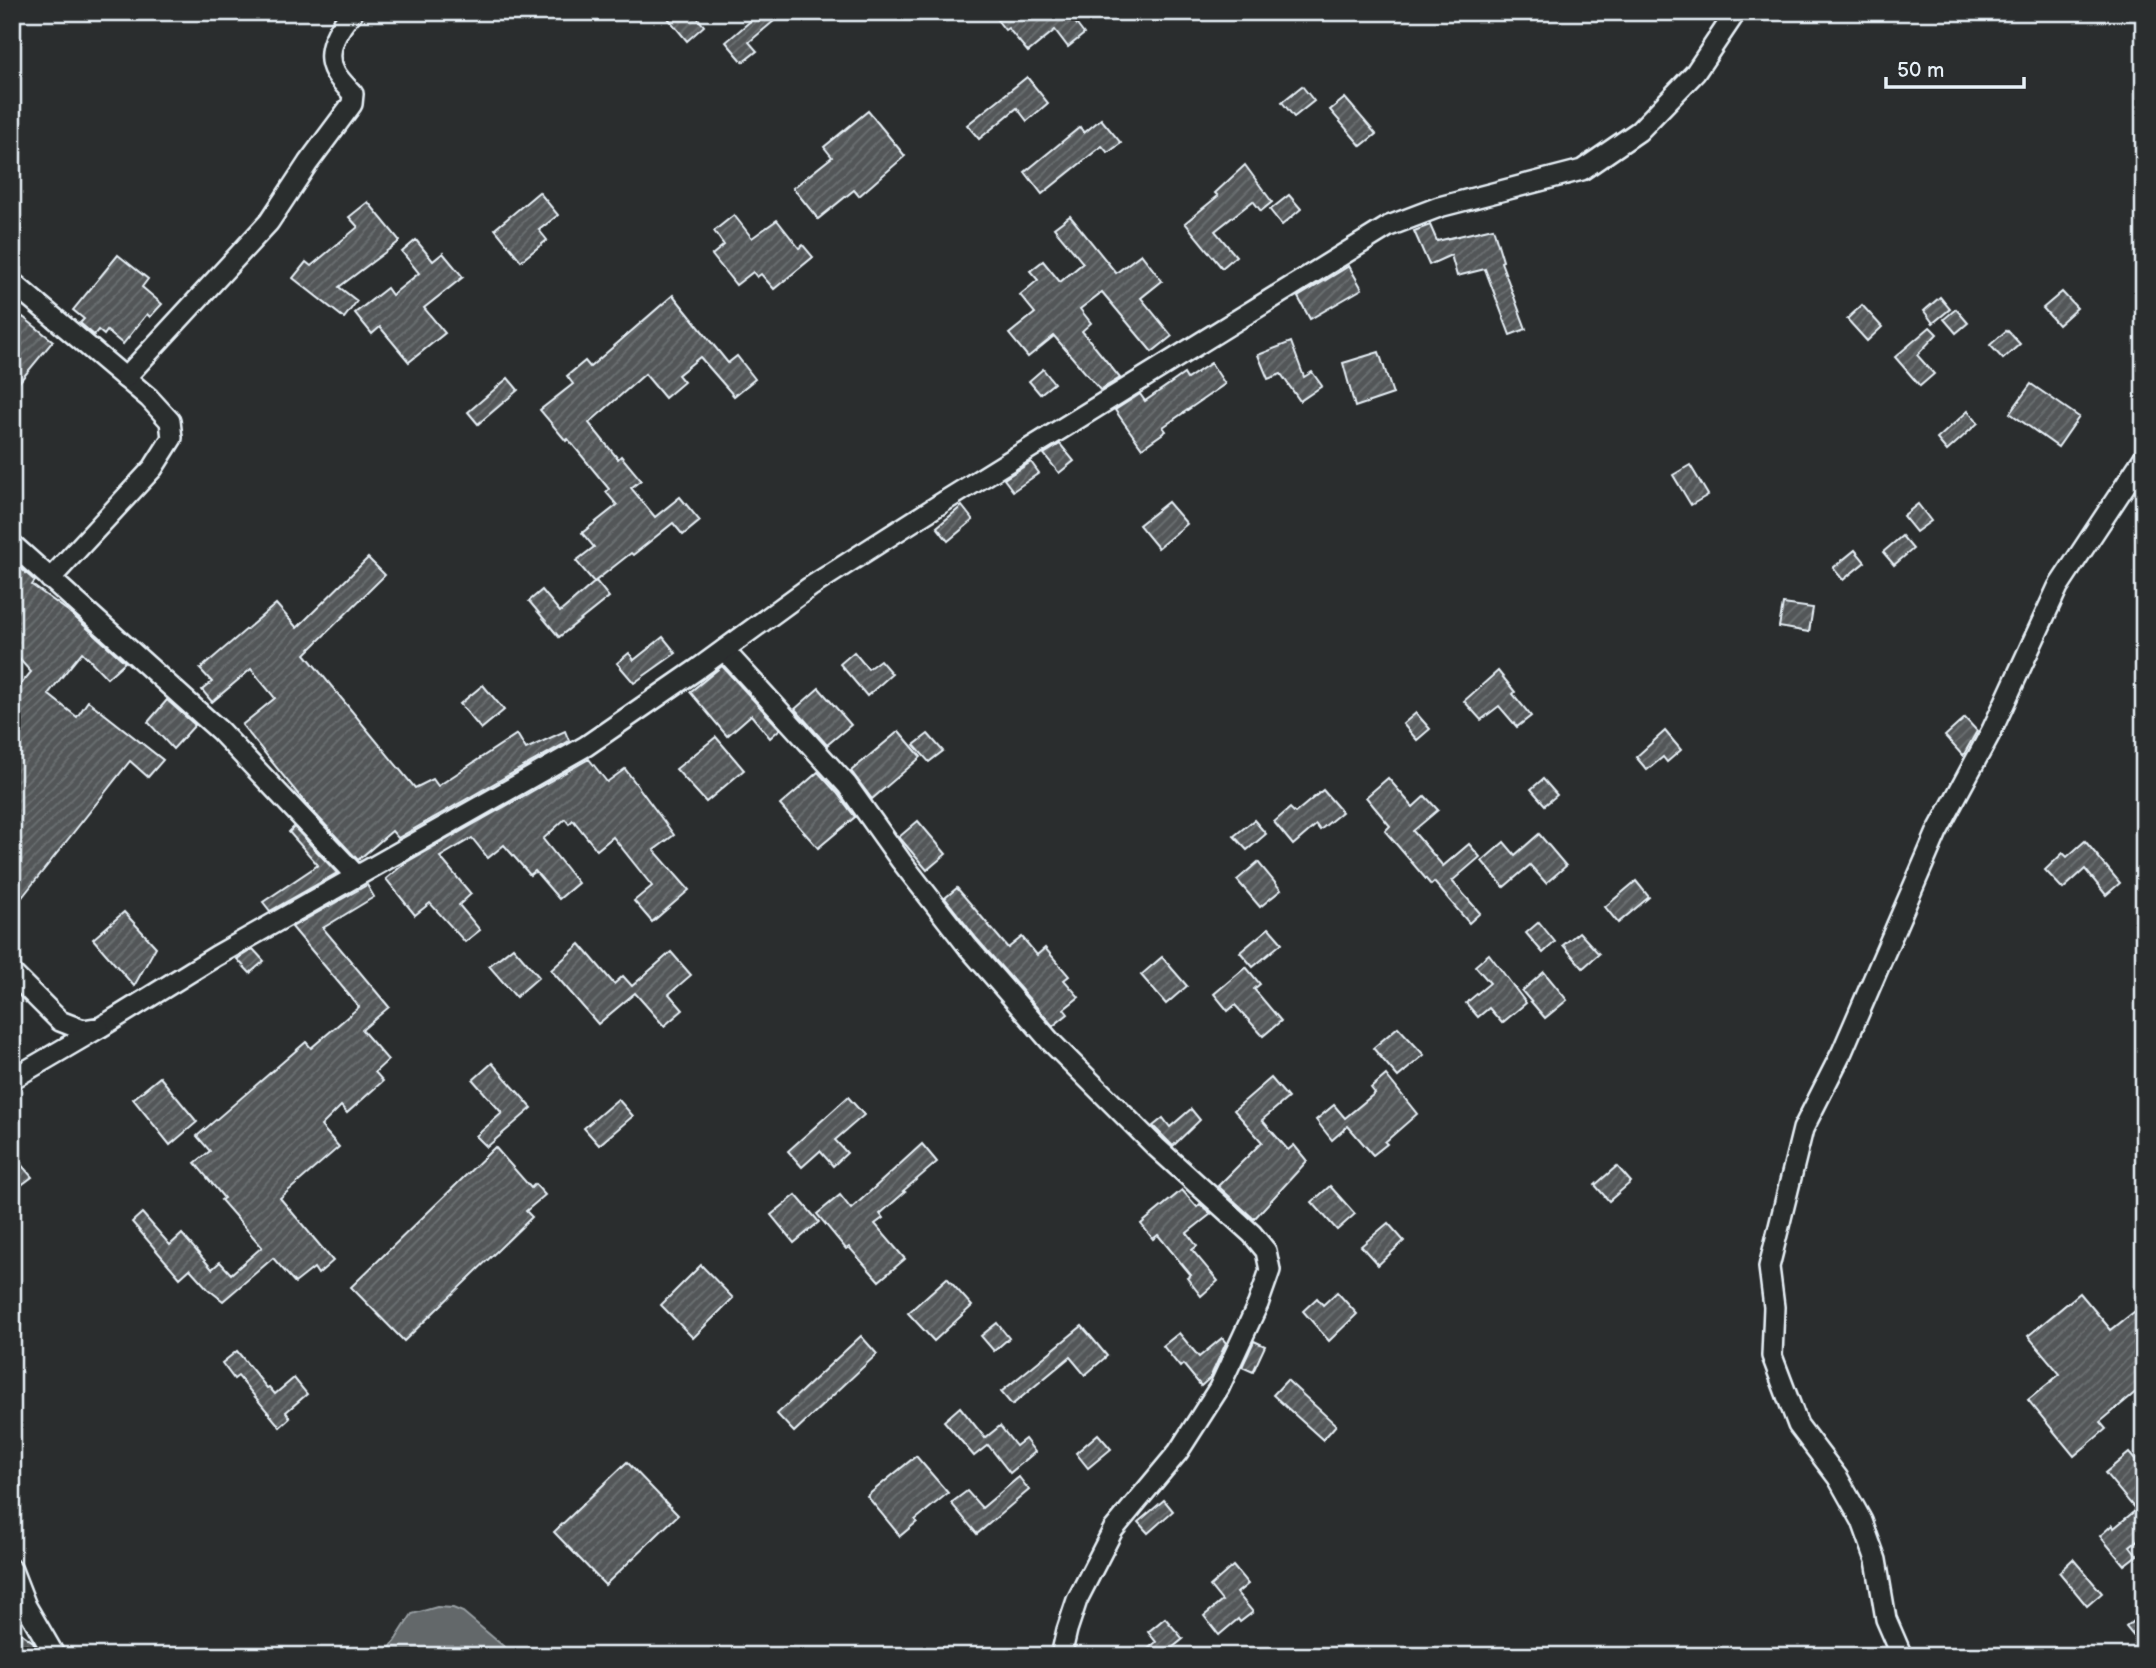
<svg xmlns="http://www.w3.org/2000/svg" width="2156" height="1668" viewBox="0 0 2156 1668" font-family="'Balsamiq Sans',sans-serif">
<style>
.water{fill:#63686b;stroke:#989fa3;stroke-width:2}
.building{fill:url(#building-hatch);stroke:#e8f1f8;stroke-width:2}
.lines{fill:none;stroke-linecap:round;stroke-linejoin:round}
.street-casing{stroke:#e8f1f8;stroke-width:24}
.street{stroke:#2a2d2e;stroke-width:19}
</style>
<defs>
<pattern id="building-hatch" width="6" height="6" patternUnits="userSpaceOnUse" patternTransform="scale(1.75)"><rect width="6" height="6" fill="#535759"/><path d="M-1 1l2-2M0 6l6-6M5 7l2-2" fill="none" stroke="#6c7072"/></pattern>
</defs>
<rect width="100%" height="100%" fill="#2a2d2e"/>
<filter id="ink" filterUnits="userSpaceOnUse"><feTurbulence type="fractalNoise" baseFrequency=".0143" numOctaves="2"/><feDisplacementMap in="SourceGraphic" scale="14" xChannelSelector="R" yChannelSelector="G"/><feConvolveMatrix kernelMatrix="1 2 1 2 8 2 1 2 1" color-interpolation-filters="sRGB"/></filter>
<g filter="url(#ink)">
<!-- water -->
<path class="water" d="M437,1607L453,1608L463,1612L515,1656H385L412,1614Z"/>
<!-- building -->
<g class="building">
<path d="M663,12H693L704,26L687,41Z"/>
<path d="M761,12H766L774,21L749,42L757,51L743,62L726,42Z"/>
<path d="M991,12H1067L1084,34L1068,47L1055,30L1028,52L1008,28L1005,30Z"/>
<path d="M1027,77L1048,103L1027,121L1017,108L979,139L967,125Z"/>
<path d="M1302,86L1314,101L1294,117L1282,102Z"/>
<path d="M1345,98L1376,134L1361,146L1330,110Z"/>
<path d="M868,111L905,156L859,196L854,190L818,219L793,188L832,157L824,147Z"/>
<path d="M1101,119L1121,143L1108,153L1102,146L1042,194L1025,172L1080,127L1084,133Z"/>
<path d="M1245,165L1272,202L1261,211L1253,201L1215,231L1236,256L1222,268L1185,223L1218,196L1215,193Z"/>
<path d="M539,192L558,215L539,230L547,240L521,261L495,229Z"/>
<path d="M1289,195L1301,209L1282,225L1270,210Z"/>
<path d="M368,202L400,241L339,287L357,301L344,318L293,278L306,262L311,266L358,227L349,217Z"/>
<path d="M734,215L752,238L777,220L799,248L803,245L813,257L774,289L761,274L757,277L753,272L736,285L712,255L724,245L714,231Z"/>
<path d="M1070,216L1116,273L1141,254L1162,281L1141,298L1172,336L1152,352L1102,292L1080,309L1091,323L1082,331L1120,378L1100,390L1054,336L1028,357L1009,334L1035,313L1020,295L1038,280L1030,271L1043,261L1060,282L1083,263L1054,228Z"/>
<path d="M1430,225L1437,241L1493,228L1503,261L1501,262L1526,329L1510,335L1485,269L1457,276L1451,255L1429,265L1414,231Z"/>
<path d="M416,240L433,261L443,253L463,277L424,308L445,333L409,362L380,327L372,334L355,313L387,288L392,295L419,273L402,252Z"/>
<path d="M118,255L148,279L142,287L162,304L150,317L147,314L123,344L107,331L104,335L98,330L94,335L80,323L84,319L73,310Z"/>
<path d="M1349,266L1362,289L1310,319L1298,297Z"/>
<path d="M2062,292L2077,308L2058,325L2043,308Z"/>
<path d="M673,295L728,363L737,356L755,379L734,396L700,357L678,375L684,382L665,398L645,374L589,423L618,459L621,456L641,480L631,488L655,517L680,497L700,521L683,535L673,523L633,555L631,553L594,582L576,561L594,547L582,533L617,505L606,492L609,489L568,439L566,441L540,410L573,384L567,376L585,361L590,367Z"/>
<path d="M1940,297L1950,309L1933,323L1924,311Z"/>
<path d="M1862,305L1882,327L1867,341L1847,319Z"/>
<path d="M1956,309L1968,323L1956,333L1944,319Z"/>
<path d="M23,317L53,341L12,391V330Z"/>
<path d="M1930,327L1937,334L1917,355L1934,374L1920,386L1895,357Z"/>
<path d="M2007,330L2020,344L2003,359L1990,345Z"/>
<path d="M1291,342L1304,377L1312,372L1322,386L1300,401L1281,374L1268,379L1258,355Z"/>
<path d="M1379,352L1393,394L1355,407L1343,363Z"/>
<path d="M1211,363L1225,384L1163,427L1166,431L1142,448L1115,410L1140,394L1145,401L1184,374L1187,379Z"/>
<path d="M1043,369L1054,383L1040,394L1029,381Z"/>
<path d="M508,378L518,390L478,424L468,412Z"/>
<path d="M2031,384L2079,417L2058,447L2010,413Z"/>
<path d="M1968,411L1978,423L1947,451L1937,439Z"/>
<path d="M1060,444L1074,461L1059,473L1044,454Z"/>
<path d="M1031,462L1039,473L1013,491L1004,479Z"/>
<path d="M1690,465L1708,495L1691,505L1673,475Z"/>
<path d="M1168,502L1187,524L1158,548L1139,525Z"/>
<path d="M1918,504L1931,521L1916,532L1903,516Z"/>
<path d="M962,506L973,520L948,541L937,527Z"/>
<path d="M1902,536L1913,549L1894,565L1883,552Z"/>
<path d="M1855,550L1865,562L1843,580L1833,568Z"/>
<path d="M368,558L385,575L305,654L415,788L433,779L438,786L517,734L526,749L565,731L569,741L398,838L392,831L358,860L306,804L242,725L275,698L251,669L212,702L202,690L212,682L200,669L276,604L297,628Z"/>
<path d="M12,561L35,581L32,585L68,611L125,662L107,678L82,652L48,694L77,717L88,701L163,760L148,777L130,761L12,910V695L31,672L12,651Z"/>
<path d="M596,581L609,597L559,637L529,601L542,590L560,612Z"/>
<path d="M1783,604L1813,608L1809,632L1779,627Z"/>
<path d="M663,637L676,653L634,683L617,663L629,653L634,660Z"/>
<path d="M854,652L868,669L880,660L892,674L867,696L840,664Z"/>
<path d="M722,666L780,729L770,738L751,715L727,736L690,692Z"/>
<path d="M1498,671L1515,692L1513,694L1531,716L1517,727L1499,706L1481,720L1464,701Z"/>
<path d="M483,685L504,710L481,729L460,704Z"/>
<path d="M819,688L851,725L827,745L795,709Z"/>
<path d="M167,700L195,725L173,749L148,722Z"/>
<path d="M1416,713L1430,729L1417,740L1403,724Z"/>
<path d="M1965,718L1977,731L1963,756L1945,736Z"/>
<path d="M899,731L921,757L872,799L851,771Z"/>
<path d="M1665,731L1681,750L1667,762L1663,757L1647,770L1636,757Z"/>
<path d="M928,734L943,751L929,762L914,745Z"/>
<path d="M716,737L744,770L706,802L676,769Z"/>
<path d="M589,759L607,782L625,769L674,835L654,850L689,890L652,922L634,901L652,886L613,837L597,850L573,820L569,824L565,819L543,839L578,883L559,899L535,871L530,875L504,845L488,858L472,838L440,857L471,894L459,905L480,930L465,942L430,903L415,915L386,879L405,863Z"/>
<path d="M818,772L837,793L855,817L818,848L780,805Z"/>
<path d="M1388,778L1413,807L1425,796L1438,810L1413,831L1443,866L1469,844L1480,857L1452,881L1480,913L1469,923L1434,882L1431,885L1385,831L1390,826L1366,797Z"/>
<path d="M1543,779L1557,795L1545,805L1531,789Z"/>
<path d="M1323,790L1342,812L1320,830L1316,825L1293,845L1274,822L1290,808L1295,813Z"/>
<path d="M1254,820L1266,834L1247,850L1234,836Z"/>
<path d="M918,821L946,854L927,870L899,837Z"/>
<path d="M294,827L337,873L270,911L263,902L318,865L289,832Z"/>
<path d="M1539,834L1566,866L1546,883L1530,865L1504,887L1482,861L1504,842L1515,855Z"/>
<path d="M2085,841L2120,883L2106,895L2085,869L2063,889L2045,870L2063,853L2067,857Z"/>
<path d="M1258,862L1281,890L1260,907L1237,880Z"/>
<path d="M1636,881L1649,897L1618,923L1605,907Z"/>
<path d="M367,885L374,897L323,928L389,1007L362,1030L388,1060L375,1072L383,1081L347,1113L341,1106L321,1126L339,1147L280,1198L333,1261L318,1274L314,1268L295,1283L273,1258L223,1301L208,1289L190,1269L180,1278L132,1222L142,1213L170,1245L182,1234L212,1269L220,1262L231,1274L262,1247L221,1200L224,1198L195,1163L210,1151L197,1136L306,1042L311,1048L359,1007L292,927Z"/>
<path d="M957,888L1008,948L1022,937L1037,955L1045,948L1069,976L1064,980L1079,997L1064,1009L1068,1014L1053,1026L977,939L945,898Z"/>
<path d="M124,912L156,947L134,986L93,939Z"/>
<path d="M1539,922L1555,942L1543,953L1526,933Z"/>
<path d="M1269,928L1282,943L1253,967L1240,952Z"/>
<path d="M1579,932L1599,954L1583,968L1563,945Z"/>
<path d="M580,944L614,984L623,976L632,986L671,952L691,975L669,994L683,1010L664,1026L635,993L598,1024L551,970Z"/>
<path d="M513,947L539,977L516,997L489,966Z"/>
<path d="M253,949L264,961L250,973L237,959Z"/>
<path d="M1489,954L1526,1003L1502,1023L1489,1008L1478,1017L1466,1003L1490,983L1475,966Z"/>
<path d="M1162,957L1187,986L1166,1004L1141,975Z"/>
<path d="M1246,967L1260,984L1254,989L1281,1021L1263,1036L1235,1005L1228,1011L1214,994Z"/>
<path d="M1544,972L1567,1000L1545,1018L1522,991Z"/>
<path d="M1398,1027L1424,1055L1398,1077L1373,1048Z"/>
<path d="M492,1063L532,1108L487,1147L476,1136L502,1113L473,1080Z"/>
<path d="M1386,1075L1417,1114L1385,1142L1387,1144L1373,1155L1348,1126L1332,1140L1316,1120L1334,1105L1345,1118L1375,1093L1371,1088Z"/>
<path d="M160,1077L197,1122L170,1145L133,1099Z"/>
<path d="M1271,1078L1288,1098L1262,1120L1288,1150L1294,1145L1307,1161L1254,1219L1218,1186L1262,1142L1234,1110Z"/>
<path d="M848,1097L864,1115L835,1140L847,1153L833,1166L820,1151L802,1167L788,1151Z"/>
<path d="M618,1099L633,1116L599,1145L584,1128Z"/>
<path d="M1191,1109L1200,1120L1173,1146L1153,1126L1163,1118L1170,1127Z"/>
<path d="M922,1144L937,1162L903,1191L905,1192L880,1214L883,1218L875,1224L905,1259L879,1281L849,1247L846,1249L817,1214L840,1195L851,1209Z"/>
<path d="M495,1147L531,1188L535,1184L545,1195L526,1211L532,1217L404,1341L351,1287Z"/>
<path d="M12,1154L32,1177L12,1192Z"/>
<path d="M1617,1166L1631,1182L1609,1201L1595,1185Z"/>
<path d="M1330,1186L1355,1214L1337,1230L1312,1202Z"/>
<path d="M1182,1190L1197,1207L1200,1204L1211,1214L1187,1233L1197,1246L1192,1250L1218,1281L1201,1296L1187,1278L1191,1275L1158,1235L1153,1239L1141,1224Z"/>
<path d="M796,1195L819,1222L794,1243L771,1215Z"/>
<path d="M1388,1223L1404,1241L1378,1265L1361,1246Z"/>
<path d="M701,1265L733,1298L693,1338L661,1305Z"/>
<path d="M947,1278L972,1306L934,1341L908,1313Z"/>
<path d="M1337,1292L1357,1314L1329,1341L1303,1311L1317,1298L1323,1305Z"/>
<path d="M2080,1293L2111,1330L2144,1304V1385L2100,1422L2106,1429L2074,1456L2028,1400L2060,1374L2028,1336Z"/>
<path d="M997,1323L1009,1338L994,1351L981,1336Z"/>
<path d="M1082,1326L1107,1356L1085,1375L1070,1357L1012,1405L1001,1392Z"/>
<path d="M1179,1333L1199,1357L1222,1338L1226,1343L1210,1378L1201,1386L1183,1364L1180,1367L1163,1346Z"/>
<path d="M861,1336L877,1354L794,1432L777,1414Z"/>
<path d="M1254,1341L1265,1346L1253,1372L1242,1367Z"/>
<path d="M237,1351L267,1388L269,1387L275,1394L294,1378L307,1394L286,1412L290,1418L280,1427L238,1376L234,1379L222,1363Z"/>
<path d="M1287,1380L1336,1425L1323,1440L1273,1395Z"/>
<path d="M960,1407L985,1438L1000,1426L1016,1446L1025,1439L1035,1452L1010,1473L988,1445L974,1456L944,1421Z"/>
<path d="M1098,1434L1111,1449L1088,1468L1076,1453Z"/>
<path d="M2129,1453L2144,1470V1535L2130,1546L2137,1555L2124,1565L2100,1536L2112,1525L2114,1528L2136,1510L2105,1473Z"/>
<path d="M916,1456L948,1493L915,1520L917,1522L900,1536L867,1496Z"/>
<path d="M627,1462L678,1515L605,1585L554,1532Z"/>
<path d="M1019,1477L1029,1490L977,1534L951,1503L967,1491L982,1508Z"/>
<path d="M1164,1500L1173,1511L1148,1533L1138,1522Z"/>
<path d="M2073,1559L2102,1593L2087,1606L2059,1572Z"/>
<path d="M1233,1566L1248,1584L1237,1593L1253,1612L1240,1622L1238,1619L1219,1635L1204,1616L1222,1601L1210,1586Z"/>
<path d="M2138,1617L2144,1625V1649L2126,1627Z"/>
<path d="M1165,1618L1183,1639L1162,1656H1140L1156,1642L1148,1632Z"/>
<path d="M21,1633L33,1642L41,1656H12V1643Z"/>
</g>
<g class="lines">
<!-- street casing -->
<g class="street-casing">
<g id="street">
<path d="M12,282L149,398L170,421L172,438L153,468L50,579"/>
<path d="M125,378L269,222L308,163L352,104L353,94C347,87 339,80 335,72C323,51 339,27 353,12"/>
<path d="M12,544L220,731L356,875"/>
<path d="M724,650L847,785L901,861L968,947L1050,1041L1156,1147L1252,1234L1266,1251L1270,1270L1258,1304L1219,1388L1178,1452L1113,1530L1077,1600L1067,1630L1061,1656"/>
<path d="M12,973L60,1021L83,1030L101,1027L216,956L586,746L699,668L810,587L948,499L1389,226L1439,207L1582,170L1639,131L1695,73L1736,12"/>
<path d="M12,1079L99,1028"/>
<path d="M12,1570L26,1606L55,1656"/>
<path d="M1902,1656L1886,1619L1876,1560L1862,1521L1838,1478L1798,1425L1772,1356L1774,1307L1769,1267L1803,1129L1842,1052L1937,832L1992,730L2058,587L2144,457"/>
</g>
</g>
<!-- street -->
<use href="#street" class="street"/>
</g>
</g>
<!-- margin -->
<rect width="2156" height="1668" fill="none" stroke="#2a2d2e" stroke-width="42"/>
<rect x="21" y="21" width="2114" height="1626" fill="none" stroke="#e8f1f8" stroke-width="2.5" filter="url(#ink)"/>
<!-- scale -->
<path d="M1886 77v10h138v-10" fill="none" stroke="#e8f1f8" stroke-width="3.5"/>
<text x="1897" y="77" font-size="21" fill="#e8f1f8" stroke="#2a2d2e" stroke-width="5" paint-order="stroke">50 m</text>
</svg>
